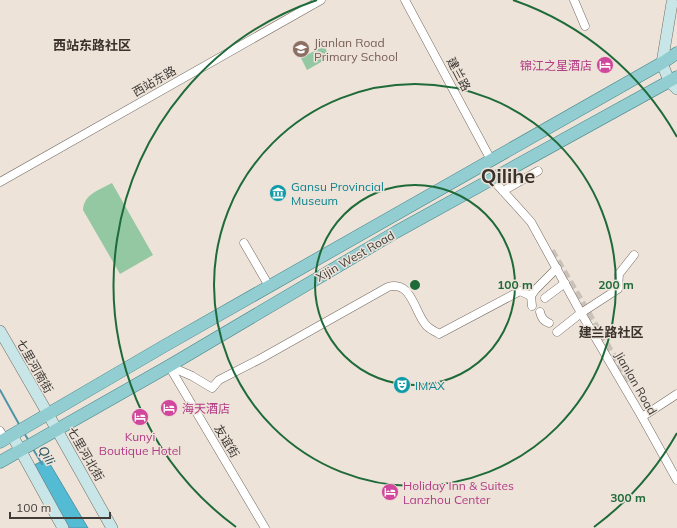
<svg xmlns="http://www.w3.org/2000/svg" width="677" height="528" viewBox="0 0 677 528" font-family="Mulish,'Noto Sans SC',sans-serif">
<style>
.green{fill:#94c8a2}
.water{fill:#54bbd5;stroke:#4e95a6}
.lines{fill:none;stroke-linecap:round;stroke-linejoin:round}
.stream{stroke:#4e95a6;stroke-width:2}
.street-tunnel{stroke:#cac2b9;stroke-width:8;stroke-dasharray:8 4;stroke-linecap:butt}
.street-casing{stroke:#736b62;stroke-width:9}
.secondary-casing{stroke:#736b62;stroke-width:12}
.primary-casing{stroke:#468487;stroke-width:13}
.street{stroke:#fff;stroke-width:8}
.secondary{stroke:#c8e6e8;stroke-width:11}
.primary{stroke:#92cdd1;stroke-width:12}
.ring{fill:none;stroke:#1f6a39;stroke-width:2}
.labels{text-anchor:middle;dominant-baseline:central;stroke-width:3;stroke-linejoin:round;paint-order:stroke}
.education-label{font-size:12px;fill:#785e54;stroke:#ede3d9;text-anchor:start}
.hotel-label{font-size:12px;fill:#b23c85;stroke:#ede3d9;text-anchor:start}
.street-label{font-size:12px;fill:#403c38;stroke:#ede3d9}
.culture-label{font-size:12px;fill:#0d838f;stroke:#ede3d9;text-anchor:start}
.neighbourhood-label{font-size:13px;font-weight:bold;fill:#3a322b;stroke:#ede3d9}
.water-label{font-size:13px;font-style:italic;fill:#224f5b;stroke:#ede3d9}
.town-label{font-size:20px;font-weight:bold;fill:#3a322b;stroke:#ede3d9}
.centre{fill:#1f6a39;stroke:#ede3d9;stroke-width:2}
.ring-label{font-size:12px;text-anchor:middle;font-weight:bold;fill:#1f6a39;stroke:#ede3d9;stroke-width:3;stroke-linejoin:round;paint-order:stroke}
</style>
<rect width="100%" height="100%" fill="#ede3d9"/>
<!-- green -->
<g class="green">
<path d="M324,46L330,57L307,70L301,58Z"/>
<path d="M112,183L153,255L120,274L83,210C84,194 99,190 112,183Z"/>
</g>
<!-- water -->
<path class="water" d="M47,459L88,528H69L46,490L34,465Z"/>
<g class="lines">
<!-- stream -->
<g class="stream">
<path d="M0,390L20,426"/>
<path d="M24,433L29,441"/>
<path d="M33,449L42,464"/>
</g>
<!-- street-tunnel -->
<path class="street-tunnel" d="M551,251L628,382"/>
<!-- street casing -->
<g class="street-casing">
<g id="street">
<path d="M405,0L491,160"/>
<path d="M574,0L585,26"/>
<path d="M493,180L531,222L581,313L642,417L677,480"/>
<path d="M0,182L321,0"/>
<path d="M503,191L538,171"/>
<path d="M244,243L269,286"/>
<path d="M545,298L565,283"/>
<path d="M532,306L531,296L535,290L557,268"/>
<path d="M540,312C541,317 543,321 549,323"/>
<path d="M557,332L581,313L618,289L619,274L634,255"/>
<path d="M169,366L192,376L212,388L219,380L260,359L388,287C412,280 414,312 426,325C429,329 435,331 439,334L520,291L531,296"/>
<path d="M169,366L265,528"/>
<path d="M642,417L677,394"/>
<path d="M0,431L5,439"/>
</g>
</g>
<!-- secondary casing -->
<g class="secondary-casing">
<g id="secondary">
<path d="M672,3L662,63L669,81L677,89"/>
<path d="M0,331L48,414L112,528"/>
<path d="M12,435L63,528"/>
</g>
</g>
<!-- primary casing -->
<g class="primary-casing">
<g id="primary">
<path d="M0,442L166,345L662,63L677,53"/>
<path d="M0,462L169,366L396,232L677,77"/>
</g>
</g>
<!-- street -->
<use href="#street" class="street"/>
<!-- secondary -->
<use href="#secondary" class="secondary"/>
<!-- primary -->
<use href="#primary" class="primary"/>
</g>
<!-- distance rings -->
<g class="ring">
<circle cx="415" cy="285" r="100"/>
<circle cx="415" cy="285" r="201"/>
<path d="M677 433A301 301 0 0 1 594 527M236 527A301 301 0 0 1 317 0M513 0A301 301 0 0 1 677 137"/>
</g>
<!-- icons -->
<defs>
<g id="school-disc" transform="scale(0.9)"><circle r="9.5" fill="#8d6e63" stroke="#ede3d9"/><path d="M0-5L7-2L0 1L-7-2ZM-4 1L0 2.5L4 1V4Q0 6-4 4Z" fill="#fff"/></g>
<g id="hotel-disc" transform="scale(0.9)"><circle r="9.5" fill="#d1479c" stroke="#ede3d9"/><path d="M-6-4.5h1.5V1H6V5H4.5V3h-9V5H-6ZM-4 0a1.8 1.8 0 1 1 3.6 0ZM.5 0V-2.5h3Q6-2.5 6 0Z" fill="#fff"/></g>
<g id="museum-disc" transform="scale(0.9)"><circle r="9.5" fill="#0f9aa8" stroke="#ede3d9"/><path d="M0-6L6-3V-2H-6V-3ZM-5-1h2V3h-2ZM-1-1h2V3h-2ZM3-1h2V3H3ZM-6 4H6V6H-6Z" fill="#fff"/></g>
<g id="theatre-disc" transform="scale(0.9)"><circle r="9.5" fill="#0f9aa8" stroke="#ede3d9"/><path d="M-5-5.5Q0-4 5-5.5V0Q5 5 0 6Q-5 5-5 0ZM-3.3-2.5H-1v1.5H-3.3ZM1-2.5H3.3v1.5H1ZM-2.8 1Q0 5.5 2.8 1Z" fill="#fff"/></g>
</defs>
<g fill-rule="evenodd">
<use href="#school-disc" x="301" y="49"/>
<use href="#hotel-disc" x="605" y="65"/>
<use href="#museum-disc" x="278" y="193"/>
<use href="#theatre-disc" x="402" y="385"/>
<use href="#hotel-disc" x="169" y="408"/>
<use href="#hotel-disc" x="140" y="417"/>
<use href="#hotel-disc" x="390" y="492"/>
</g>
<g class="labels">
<!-- education labels -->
<g class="education-label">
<text x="314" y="42">Jianlan Road<tspan x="314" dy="14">Primary School</tspan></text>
</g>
<!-- hotel labels -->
<g class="hotel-label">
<text x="592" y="65" text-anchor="end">锦江之星酒店</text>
<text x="182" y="408">海天酒店</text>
<text x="140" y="436" text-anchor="middle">Kunyi<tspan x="140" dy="14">Boutique Hotel</tspan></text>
<text x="403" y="485">Holiday Inn &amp; Suites<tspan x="403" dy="14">Lanzhou Center</tspan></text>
</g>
<!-- street labels -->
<g class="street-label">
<text transform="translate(459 74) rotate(62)">建兰路</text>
<text transform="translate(154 81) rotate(-30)">西站东路</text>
<text transform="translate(355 256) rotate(-30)">Xijin West Road</text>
<text transform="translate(35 366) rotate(60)">七里河南街</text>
<text transform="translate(636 383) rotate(60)">Jianlan Road</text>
<text transform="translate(227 441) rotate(59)">友谊街</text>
<text transform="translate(86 454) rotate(60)">七里河北街</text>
</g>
<!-- culture labels -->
<g class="culture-label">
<text x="291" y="186">Gansu Provincial<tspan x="291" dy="14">Museum</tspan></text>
<text x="415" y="385">IMAX</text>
</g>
<!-- neighbourhood labels -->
<g class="neighbourhood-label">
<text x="92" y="45">西站东路社区</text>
<text x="611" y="332">建兰路社区</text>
</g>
<!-- water labels -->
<g class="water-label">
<text transform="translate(47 455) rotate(60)">Qili</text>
</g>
<!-- town labels -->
<g class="town-label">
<text x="508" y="175">Qilihe</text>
</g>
</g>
<circle cx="415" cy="285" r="6" class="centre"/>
<g class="ring-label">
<text x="515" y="289">100 m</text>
<text x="616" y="289">200 m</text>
<text x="628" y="502">300 m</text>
</g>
<!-- scale -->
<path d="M10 512v6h100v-6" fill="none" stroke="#403c38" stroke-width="2"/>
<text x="16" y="512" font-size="12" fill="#403c38" stroke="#ede3d9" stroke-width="3" paint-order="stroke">100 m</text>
</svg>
